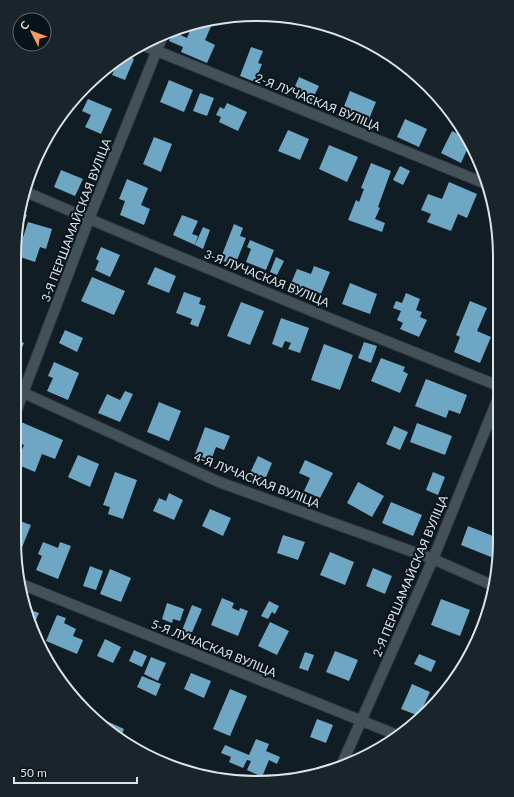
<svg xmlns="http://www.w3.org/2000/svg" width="514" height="797" viewBox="0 0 514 797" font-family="Lato,sans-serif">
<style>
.building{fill:#6ea7c4}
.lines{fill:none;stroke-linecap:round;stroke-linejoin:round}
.minor-casing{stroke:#31383d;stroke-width:12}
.minor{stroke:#435158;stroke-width:10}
.labels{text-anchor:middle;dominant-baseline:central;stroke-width:4;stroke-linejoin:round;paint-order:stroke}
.street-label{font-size:12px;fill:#dce4e8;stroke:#08141a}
.rim{fill:none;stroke:#dce4e8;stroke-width:2}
</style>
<rect width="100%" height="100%" fill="#111d24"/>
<!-- building -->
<g class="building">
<path d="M213,22L205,40L215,45L207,63L181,52L183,47L169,41L173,33L174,32L187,38L191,28Z"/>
<path d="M251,47L263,51L258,63L262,64L255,82L240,76Z"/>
<path d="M128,56L134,59L125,80L112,75L117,64Z"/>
<path d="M299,77L319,86L311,102L292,93Z"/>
<path d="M169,80L193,90L184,112L160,102Z"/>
<path d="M350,91L376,102L367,124L341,114Z"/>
<path d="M200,93L214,98L207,116L193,111Z"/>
<path d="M88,99L112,109L101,134L85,127L91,115L82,111Z"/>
<path d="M227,103L247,112L238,131L219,122L221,117L216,115L220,107L224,109Z"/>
<path d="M405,119L427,129L419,147L397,137Z"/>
<path d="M288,130L309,139L300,160L278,151Z"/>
<path d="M452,131L466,138L470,143L461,163L441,153Z"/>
<path d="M154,137L172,144L161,172L143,164Z"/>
<path d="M329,145L358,157L347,182L319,169Z"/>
<path d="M371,163L391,171L378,207L380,208L375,219L385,223L382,232L348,220L356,200L359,202L364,189L361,188Z"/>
<path d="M400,166L410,171L403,185L393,180Z"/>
<path d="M61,170L83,179L75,196L54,187Z"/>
<path d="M127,179L148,188L141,205L150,209L144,225L120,215L125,201L119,199Z"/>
<path d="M449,182L477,194L467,218L458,214L451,231L427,222L431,214L421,210L428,194L442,199Z"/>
<path d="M20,213L27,215L22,226L17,224Z"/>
<path d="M182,215L198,221L192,234L198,236L195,245L173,235Z"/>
<path d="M28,222L52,229L46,249L40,247L35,262L17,256Z"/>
<path d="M234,224L243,228L240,236L246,238L235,265L220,260Z"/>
<path d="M203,227L210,230L203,249L195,245Z"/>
<path d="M250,240L274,250L266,270L246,262L251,249L247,247Z"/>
<path d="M101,247L120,255L110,277L95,270L99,261L96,259Z"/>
<path d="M276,257L284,261L277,275L270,272Z"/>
<path d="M314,266L330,272L321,294L302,286L300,291L290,286L297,269L311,274Z"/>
<path d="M155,267L176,276L169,293L147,284Z"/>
<path d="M92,277L125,291L114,315L81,301Z"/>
<path d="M350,283L377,294L370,314L342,304Z"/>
<path d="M184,292L201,298L199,304L206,306L198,327L190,324L192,319L176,313Z"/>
<path d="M406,293L420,299L416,310L422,312L420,317L427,320L419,337L400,329L403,323L397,320L401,311L393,308L396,301L402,303Z"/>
<path d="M470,301L487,308L477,331L491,337L480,363L454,352L460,337L456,335Z"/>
<path d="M241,302L264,311L250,345L227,336Z"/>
<path d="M281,318L309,328L300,353L288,349L291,343L285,341L282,348L272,344Z"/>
<path d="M65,330L83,338L77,352L59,343Z"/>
<path d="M15,339L24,343L15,365Z"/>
<path d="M364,342L377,346L371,363L358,358Z"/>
<path d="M324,344L353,355L340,390L311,380Z"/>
<path d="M381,358L405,367L403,371L408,374L400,393L371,381Z"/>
<path d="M54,362L79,373L68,400L47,391L53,378L48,376Z"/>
<path d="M426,379L467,395L460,414L449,410L446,418L415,406Z"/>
<path d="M125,391L133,394L120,422L98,413L107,394L120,400Z"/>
<path d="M159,402L181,411L169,441L147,432Z"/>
<path d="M21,422L63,440L55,459L42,454L35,472L16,464L24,445L15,441V437Z"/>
<path d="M417,423L452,436L445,455L410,442Z"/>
<path d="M394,426L408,432L400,450L386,444Z"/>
<path d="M205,427L230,436L224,450L216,447L210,463L194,457Z"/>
<path d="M78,455L99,464L90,487L68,477Z"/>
<path d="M258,456L272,463L264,482L249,475Z"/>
<path d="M305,460L333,473L320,498L304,491L310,478L299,473Z"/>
<path d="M115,472L137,480L123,519L108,514L110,507L103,505Z"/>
<path d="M433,472L445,477L438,495L426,490Z"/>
<path d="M358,482L384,496L372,517L347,503Z"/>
<path d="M169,493L183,500L174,520L153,511L159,498L166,501Z"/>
<path d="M391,502L422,515L413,536L382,523Z"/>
<path d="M210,509L231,518L223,536L202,526Z"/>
<path d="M14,519L31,525L17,560L14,540Z"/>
<path d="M468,526L498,538L491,557L461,545Z"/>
<path d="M283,535L305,542L298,560L277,553Z"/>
<path d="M43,542L58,548L60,542L71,546L58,579L36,570L42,556L38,554Z"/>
<path d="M330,552L354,562L345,585L320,575Z"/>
<path d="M90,566L103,571L96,590L83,586Z"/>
<path d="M373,568L392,576L385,594L366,586Z"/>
<path d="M110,569L131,578L121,602L100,594Z"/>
<path d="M222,598L234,603L232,608L239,611L240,608L248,611L238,636L211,625Z"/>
<path d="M441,599L470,610L460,636L431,625Z"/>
<path d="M269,601L279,606L275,614L272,612L268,619L261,616Z"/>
<path d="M167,603L184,609L180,621L173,619L172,623L162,619Z"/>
<path d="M486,604L489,605L482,630L477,628Z"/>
<path d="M192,605L202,609L190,637L181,633Z"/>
<path d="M25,608L39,613L32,629L27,618Z"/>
<path d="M57,615L66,618L64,623L76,629L73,636L83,640L77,654L46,641Z"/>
<path d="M270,622L289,631L277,655L258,646Z"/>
<path d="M105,639L121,647L113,663L97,656Z"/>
<path d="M134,650L147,656L142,667L129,661Z"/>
<path d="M335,651L358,660L349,681L326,672Z"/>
<path d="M305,652L314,655L308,671L299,668Z"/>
<path d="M419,654L436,661L431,672L414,664Z"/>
<path d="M151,657L166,663L158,681L144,674Z"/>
<path d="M54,672L65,678L63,683L55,675Z"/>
<path d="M191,673L211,681L204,698L184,689Z"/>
<path d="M142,676L161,684L156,696L137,687Z"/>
<path d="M412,684L430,692L419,716L401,709Z"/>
<path d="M230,689L247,696L230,736L213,729Z"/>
<path d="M102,719L124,729L120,739L109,733L100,723Z"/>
<path d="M317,719L333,725L326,743L310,737Z"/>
<path d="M256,739L269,744L266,751L280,757L277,764L269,760L262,777L247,770L251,761L247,760L243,768L229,762L231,757L221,753L225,745L249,755Z"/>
<path d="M221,772L239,779L238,782L218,778Z"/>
</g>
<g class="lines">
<!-- minor casing -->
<g class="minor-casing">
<g id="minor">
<path d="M142,45L484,183"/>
<path d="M26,192C182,259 340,323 499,386"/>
<path d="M15,389L219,482L433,559L494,586"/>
<path d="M15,414L89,219L163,35"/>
<path d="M21,584L397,735"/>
<path d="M341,766L433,559L499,396"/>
</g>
</g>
<!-- minor -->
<use href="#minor" class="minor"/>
</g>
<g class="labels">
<!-- street labels -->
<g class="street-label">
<text transform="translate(318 102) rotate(22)">2-Я ЛУЧАСКАЯ ВУЛІЦА</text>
<text transform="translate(76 220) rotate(-69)">3-Я ПЕРШАМАЙСКАЯ ВУЛІЦА</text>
<text transform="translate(267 278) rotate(22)">3-Я ЛУЧАСКАЯ ВУЛІЦА</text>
<text transform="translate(257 480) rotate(21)">4-Я ЛУЧАСКАЯ ВУЛІЦА</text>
<text transform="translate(410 576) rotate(-67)">2-Я ПЕРШАМАЙСКАЯ ВУЛІЦА</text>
<text transform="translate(214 648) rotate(22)">5-Я ЛУЧАСКАЯ ВУЛІЦА</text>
</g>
</g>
<!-- crop -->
<path d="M0 0H514V797H0ZM257 21H257A236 236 0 0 1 493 257V540A236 236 0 0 1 257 776H257A236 236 0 0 1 21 540V257A236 236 0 0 1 257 21Z" fill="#19252a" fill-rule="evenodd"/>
<path class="rim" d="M257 21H257A236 236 0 0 1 493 257V540A236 236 0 0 1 257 776H257A236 236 0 0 1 21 540V257A236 236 0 0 1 257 21Z"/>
<!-- north arrow -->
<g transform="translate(32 32) rotate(312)"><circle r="19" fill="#08141a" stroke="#5d676c"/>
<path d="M0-3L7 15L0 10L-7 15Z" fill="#ff9b5a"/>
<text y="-6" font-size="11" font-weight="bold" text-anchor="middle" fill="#dce4e8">С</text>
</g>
<!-- scale -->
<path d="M14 777v6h123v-6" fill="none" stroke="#dce4e8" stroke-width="2"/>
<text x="20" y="777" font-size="12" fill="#dce4e8" stroke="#08141a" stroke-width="3" paint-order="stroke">50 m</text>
</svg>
